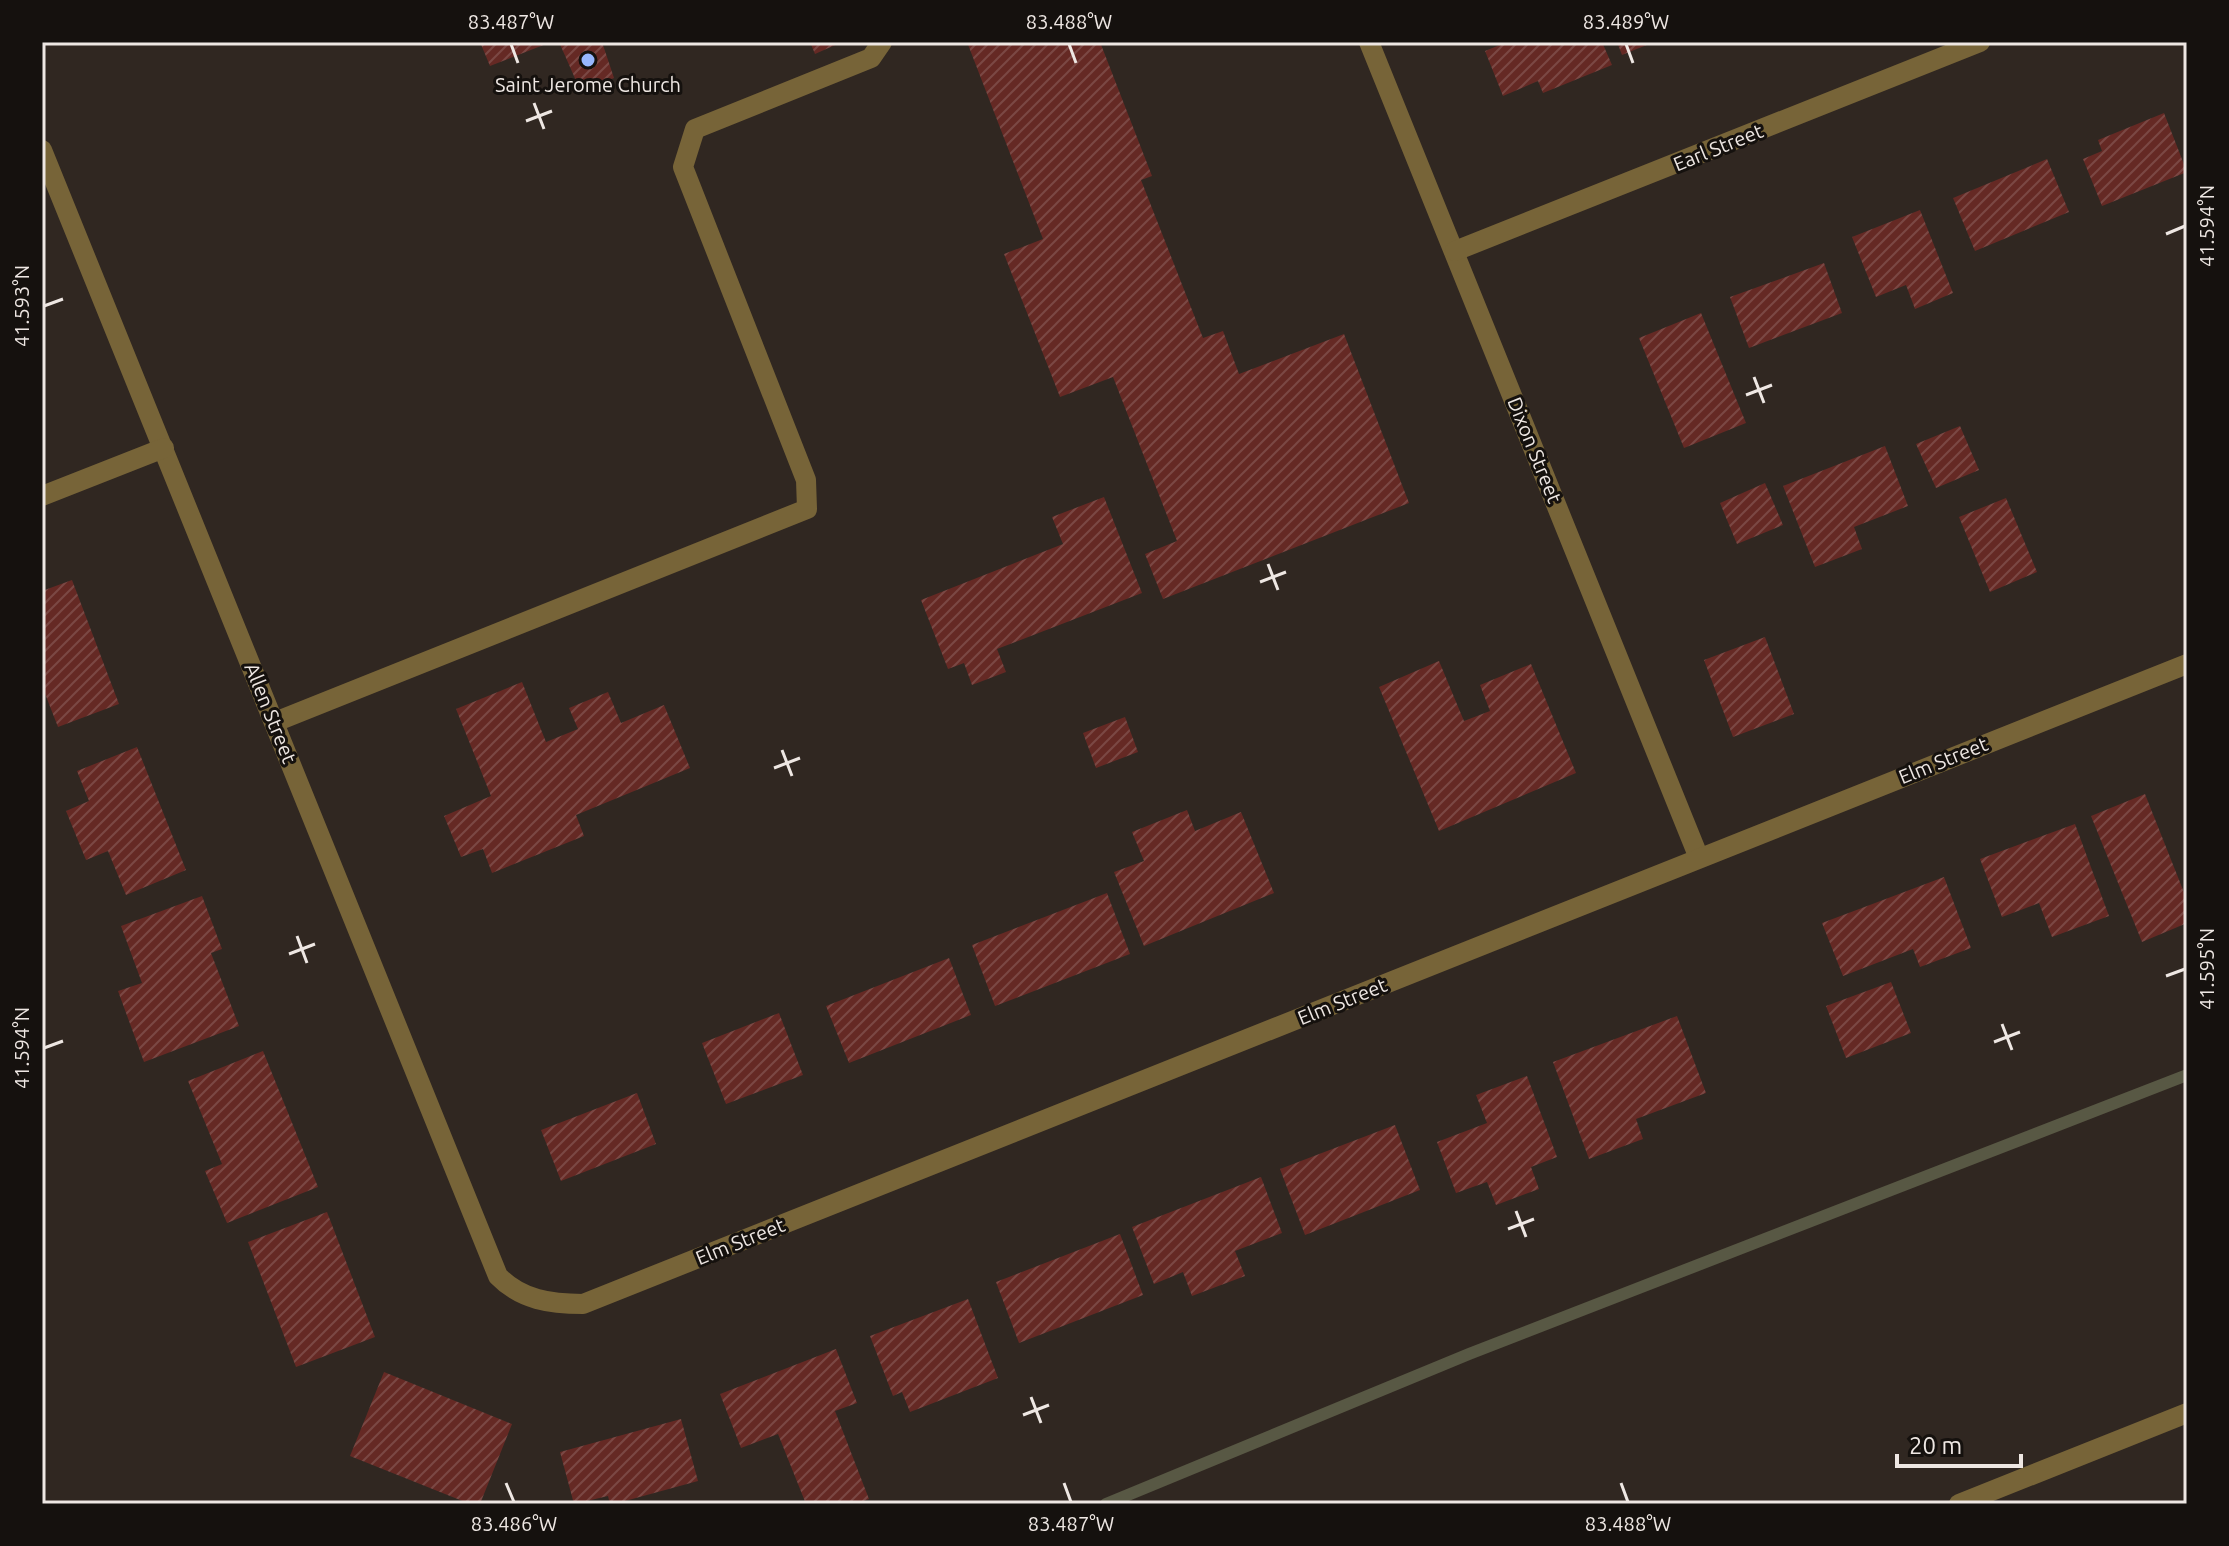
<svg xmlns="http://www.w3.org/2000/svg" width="2229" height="1546" viewBox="0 0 2229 1546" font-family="Ubuntu,sans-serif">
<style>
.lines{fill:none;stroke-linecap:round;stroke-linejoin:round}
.stream{stroke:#585844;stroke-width:12}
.building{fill:url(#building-hatch)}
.service{stroke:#776438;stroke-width:20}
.minor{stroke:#776438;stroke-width:20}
.ticks{fill:none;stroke:#eee7e3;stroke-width:3}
.poi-dot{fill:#97b6fd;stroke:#15110e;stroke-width:3}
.labels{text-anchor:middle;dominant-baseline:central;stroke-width:6;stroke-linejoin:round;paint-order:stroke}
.poi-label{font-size:20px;fill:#eee7e3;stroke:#15110e}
.street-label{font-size:20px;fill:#eee7e3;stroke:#15110e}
.neatline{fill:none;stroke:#eee7e3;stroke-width:3}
.ticks-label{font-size:20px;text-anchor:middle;fill:#eee7e3}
</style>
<defs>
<pattern id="building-hatch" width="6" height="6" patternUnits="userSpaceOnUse" patternTransform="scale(2)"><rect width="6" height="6" fill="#652924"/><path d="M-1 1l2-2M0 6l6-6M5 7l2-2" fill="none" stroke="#7b4844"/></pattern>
</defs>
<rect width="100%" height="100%" fill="#302721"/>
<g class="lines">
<!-- stream -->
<path class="stream" d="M1106,1504L1469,1354L2187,1075"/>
</g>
<!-- building -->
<g class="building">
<path d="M480,42H551L490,66Z"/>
<path d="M559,42H602L614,78L581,92Z"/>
<path d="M810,42H842L815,54Z"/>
<path d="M967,42H1100L1152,176L1141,180L1203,338L1223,331L1239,374L1344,334L1409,503L1163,599L1145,554L1177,541L1113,377L1060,397L1004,254L1043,239Z"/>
<path d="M1507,42H1602L1612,65L1543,93L1538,81L1503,96L1485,51Z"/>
<path d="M1617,42H1654L1622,55Z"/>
<path d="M2164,113L2187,172L2102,206L2083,159L2102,151L2098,140Z"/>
<path d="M2047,159L2069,212L1975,251L1953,198Z"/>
<path d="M1920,210L1953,293L1915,309L1906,285L1876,297L1852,237Z"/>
<path d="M1824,263L1842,313L1749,348L1730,297Z"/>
<path d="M1701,313L1746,423L1684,448L1639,338Z"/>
<path d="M1960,426L1979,470L1936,488L1916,444Z"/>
<path d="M1885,446L1908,506L1854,527L1862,549L1815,567L1783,486Z"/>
<path d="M1765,483L1783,525L1737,544L1720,503Z"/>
<path d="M1104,497L1142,593L997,649L1006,672L972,685L964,663L948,669L921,600L1063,544L1052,517Z"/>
<path d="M2006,498L2037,572L1990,592L1959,517Z"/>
<path d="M72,580L119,704L58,727L42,686V591Z"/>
<path d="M1765,637L1794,714L1733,737L1704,660Z"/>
<path d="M1439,661L1464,721L1490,711L1480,685L1531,664L1576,773L1439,831L1379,687Z"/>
<path d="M522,682L546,742L578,729L569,708L608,692L621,723L664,705L690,768L576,815L584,836L492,873L483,849L461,857L444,816L491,796L456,709Z"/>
<path d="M1125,717L1138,752L1096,768L1083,733Z"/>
<path d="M137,747L186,870L126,895L108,851L86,860L66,811L89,801L77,771Z"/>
<path d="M2145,794L2187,900V923L2142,942L2091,816Z"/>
<path d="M1187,810L1195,831L1241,812L1274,893L1144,946L1114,872L1144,861L1132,832Z"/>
<path d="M2075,824L2109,916L2052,937L2039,903L2002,917L1980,859Z"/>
<path d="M1944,877L1971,948L1920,967L1913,949L1843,976L1822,923Z"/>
<path d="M1107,893L1130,954L995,1006L972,945Z"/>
<path d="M202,896L222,949L211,953L239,1026L144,1062L118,991L142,983L121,926Z"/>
<path d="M949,958L971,1015L849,1063L826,1006Z"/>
<path d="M1891,982L1911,1033L1846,1058L1826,1006Z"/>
<path d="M779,1013L803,1075L726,1104L702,1043Z"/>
<path d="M1677,1016L1706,1093L1636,1119L1643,1139L1589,1159L1553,1062Z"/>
<path d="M263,1051L318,1187L227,1223L205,1171L222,1164L188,1081Z"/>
<path d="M1527,1076L1557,1157L1531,1167L1539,1189L1496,1205L1487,1182L1456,1193L1437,1142L1487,1123L1476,1095Z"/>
<path d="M637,1093L656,1144L561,1181L541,1130Z"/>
<path d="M1395,1125L1420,1190L1305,1235L1280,1169Z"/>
<path d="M1261,1177L1282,1233L1235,1251L1245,1276L1192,1296L1183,1272L1154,1284L1132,1227Z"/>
<path d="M327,1212L375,1337L296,1367L248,1242Z"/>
<path d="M1120,1234L1143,1295L1019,1343L996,1282Z"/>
<path d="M968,1299L998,1378L910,1412L902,1392L893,1396L870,1336Z"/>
<path d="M836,1349L857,1403L835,1411L869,1499L855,1504H806L778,1434L741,1448L720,1394Z"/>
<path d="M384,1372L512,1424L480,1504H470L350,1456Z"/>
<path d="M681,1419L698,1481L614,1504H610L608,1496L574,1504L560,1452Z"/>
</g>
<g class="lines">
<!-- service -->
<g class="service">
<path d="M275,722L807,509L806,480L683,167L695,129L871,58L882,42"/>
<path d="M1959,1504L2187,1413"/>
</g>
<!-- minor -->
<g class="minor">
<path d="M1369,42L1699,858"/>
<path d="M42,150L498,1276C521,1300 551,1304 583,1304L2187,664"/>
<path d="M1455,251L1980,42"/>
<path d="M42,496L164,448"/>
</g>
</g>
<!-- ticks -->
<path class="ticks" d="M511,44L518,63M1069,44L1076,63M1626,44L1633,63M534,103L544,129M526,121L552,111M2166,234L2185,226M44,306L63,299M1754,377L1764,403M1746,395L1772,385M1268,564L1278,590M1260,582L1286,572M782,750L792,776M774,768L800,758M297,936L307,963M289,954L315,944M2166,976L2185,969M2002,1024L2012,1050M1994,1042L2020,1032M44,1048L63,1041M1516,1211L1526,1237M1508,1229L1534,1219M1031,1397L1041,1423M1023,1415L1049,1405M506,1483L514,1502M1064,1483L1071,1502M1621,1483L1628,1502"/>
<!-- markers -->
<circle class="poi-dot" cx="588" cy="60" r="8"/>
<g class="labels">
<!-- poi labels -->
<g class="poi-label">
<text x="588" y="84">Saint Jerome Church</text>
</g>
<!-- street labels -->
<g class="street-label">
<text transform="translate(1718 147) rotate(-22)">Earl Street</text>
<text transform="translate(1535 450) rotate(68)">Dixon Street</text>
<text transform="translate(271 713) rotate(68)">Allen Street</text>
<text transform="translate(1943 760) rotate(-22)">Elm Street</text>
<text transform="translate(1342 1001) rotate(-22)">Elm Street</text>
<text transform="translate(740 1241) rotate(-22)">Elm Street</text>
</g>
</g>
<!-- border -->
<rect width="2229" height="1546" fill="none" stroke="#15110e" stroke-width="88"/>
<!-- scale -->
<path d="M1897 1454v12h124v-12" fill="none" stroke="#eee7e3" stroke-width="4"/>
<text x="1909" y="1454" font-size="24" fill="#eee7e3" stroke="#15110e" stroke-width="6" paint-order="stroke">20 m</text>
<rect x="44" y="44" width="2141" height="1458" class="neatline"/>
<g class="ticks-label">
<text x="511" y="29">83.487°W</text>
<text x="1069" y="29">83.488°W</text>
<text x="1626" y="29">83.489°W</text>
<text transform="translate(2207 226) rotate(-90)" y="7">41.594°N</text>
<text transform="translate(22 306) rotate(-90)" y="7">41.593°N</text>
<text transform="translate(2207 969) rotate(-90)" y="7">41.595°N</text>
<text transform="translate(22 1048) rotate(-90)" y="7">41.594°N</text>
<text x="514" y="1531">83.486°W</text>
<text x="1071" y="1531">83.487°W</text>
<text x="1628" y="1531">83.488°W</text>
</g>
</svg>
